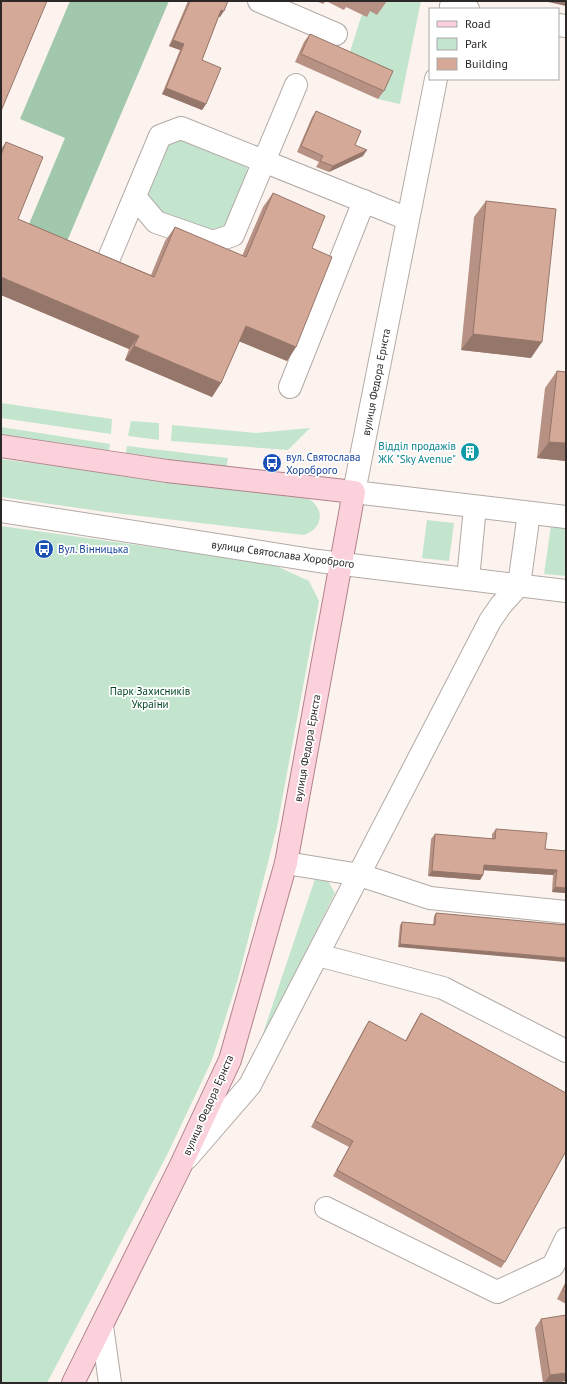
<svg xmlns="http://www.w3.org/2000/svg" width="567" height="1384" viewBox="0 0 567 1384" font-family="'PT Sans',sans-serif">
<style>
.green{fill:#c4e5cd}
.forest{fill:#a1c8ac}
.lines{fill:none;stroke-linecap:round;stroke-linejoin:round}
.minor-casing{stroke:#b2aaa6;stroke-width:24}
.major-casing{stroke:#b1828c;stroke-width:24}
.minor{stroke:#fff;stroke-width:22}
.major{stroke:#fbd1db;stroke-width:22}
.wall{fill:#b79183}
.shaded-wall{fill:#95766a}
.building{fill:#d5a998;stroke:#95766a}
.labels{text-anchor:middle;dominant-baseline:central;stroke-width:3.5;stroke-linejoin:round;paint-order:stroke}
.street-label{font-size:11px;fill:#2c2827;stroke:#fff}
.culture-label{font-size:11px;fill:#0d838f;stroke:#fff;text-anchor:end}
.transit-label{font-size:11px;fill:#164399;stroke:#fff;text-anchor:start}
.park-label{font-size:11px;fill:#044824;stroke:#fff}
</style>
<rect width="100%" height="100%" fill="#fcf3ef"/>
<!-- green -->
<g class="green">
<path d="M384,1H421L400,104L378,99L387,79L347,61L362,14L367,16L369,11Z"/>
<path d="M182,138L247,164L248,176L227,226L208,230L161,213L148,195L167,146Z"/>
<path d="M1,403L112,419L111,434L1,418Z"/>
<path d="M131,421L159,423V440L128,436Z"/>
<path d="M172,425L256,433L310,428L288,450L171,441Z"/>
<path d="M1,427L110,444L108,456L1,440Z"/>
<path d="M127,446L228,458L226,471L125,458Z"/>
<path d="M1,459L309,499C326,510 322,529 304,535L106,512L1,497Z"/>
<path d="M427,520L454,523L449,561L422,558Z"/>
<path d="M551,525L566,527V576L544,574Z"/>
<path d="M1,526L272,564L309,581L319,601L277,827L238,979L212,1060L167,1155L47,1383H1Z"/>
<path d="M315,879L328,881L335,893L257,1051Z"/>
</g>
<!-- forest -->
<path class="forest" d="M70,1H169L65,246L27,229L65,138L20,119Z"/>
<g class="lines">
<!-- minor casing -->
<g class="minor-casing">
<g id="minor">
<path d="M259,1L336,34"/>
<path d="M451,6L468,9"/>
<path d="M558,25L566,26"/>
<path d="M436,79L354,492L566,517"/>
<path d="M135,197L156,222L213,242L233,235L296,85"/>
<path d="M109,258L160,136L181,128L408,219"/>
<path d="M290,387L364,201"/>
<path d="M1,511L318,561L566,591"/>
<path d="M468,579L475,507"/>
<path d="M286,863L360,875L430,898L566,912"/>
<path d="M318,955L443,988L566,1051"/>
<path d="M187,1158L250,1085L490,621L501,605L519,585L529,513"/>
<path d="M326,1208L497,1292L553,1266L566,1239"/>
<path d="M102,1326L110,1383"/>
</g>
</g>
<!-- major casing -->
<g class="major-casing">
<path id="major" d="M1,446L167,471L354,492L286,863L230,1060L180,1167L73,1383"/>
</g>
<!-- minor -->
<use href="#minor" class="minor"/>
<!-- major -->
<use href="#major" class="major"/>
</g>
<!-- wall -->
<g class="wall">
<path d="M188,1H228L220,17L219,16L202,60L206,104L202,110L162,94L180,50L169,46Z"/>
<path d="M316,1H387L377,15L370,11L367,17L346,7L344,10L326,1L323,4Z"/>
<path d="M310,34L384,91L378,99L295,62L304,42Z"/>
<path d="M316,111L355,145L363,156L329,172L316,167L319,162L297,152L312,117Z"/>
<path d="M6,142L18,219L151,275L165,241L175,227L242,256L263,207L273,193L312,248L296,347L287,361L239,341L221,383L212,397L125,360L129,349L1,295V149Z"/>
<path d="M486,201L531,358L461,350L474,217Z"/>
<path d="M557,371L566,372V461L537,458L545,388Z"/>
<path d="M496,829L545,849L566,851V893L552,892L553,875L483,870V875L480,880L428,876L431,839L435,834L492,839V834Z"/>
<path d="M436,913L566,925L398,947L400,925L402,922L433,925L434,916Z"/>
<path d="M421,1013L505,1262L501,1268L333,1176L349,1147L311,1127L365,1027L369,1021L405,1041L417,1019Z"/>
<path d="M566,1281V1304L557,1299Z"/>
<path d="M541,1319L556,1383H543L535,1328Z"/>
</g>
<!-- shaded-wall -->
<g class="shaded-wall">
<path d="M544,1H566V6Z"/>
<path d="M221,10L224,11L220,17L217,16Z"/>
<path d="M173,40L184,44L180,50L169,46Z"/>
<path d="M166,88L206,104L202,110L162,94Z"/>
<path d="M367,150L363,156L329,172L333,166Z"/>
<path d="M1,277L139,336L129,349L1,295Z"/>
<path d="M246,326L296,347L287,361L236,340Z"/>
<path d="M473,334L542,342L531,358L461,350Z"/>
<path d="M134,346L221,383L212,397L125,360Z"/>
<path d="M549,442L566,443V461L537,458Z"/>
<path d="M484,865L557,870L553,875L480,870Z"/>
<path d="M432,871L483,875L480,880L428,876Z"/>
<path d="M555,887L566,888V893L552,892Z"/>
<path d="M400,944L566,958V962L398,947Z"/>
<path d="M566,1373V1381L556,1383H544L550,1375Z"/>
</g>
<!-- building -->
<g class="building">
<path d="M1,1H47L1,111Z"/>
<path d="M190,1H228L224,11L221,10L202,60L221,68L206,104L166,88L184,44L173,40Z"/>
<path d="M310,34L393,71L384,91L301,54Z"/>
<path d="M316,111L361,131L355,145L367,150L333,166L320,161L323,156L301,146Z"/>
<path d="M6,142L43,157L18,219L154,277L175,227L246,257L273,193L325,216L312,248L332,257L296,347L246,326L221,383L134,346L139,336L1,277V155Z"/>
<path d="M486,201L556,209L542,342L473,334Z"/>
<path d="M557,371L566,372V443L549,442Z"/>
<path d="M496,829L547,833L545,849L566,851V888L555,887L557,870L484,865L483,875L432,871L435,834L495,839Z"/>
<path d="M436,913L566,925V958L400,944L402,922L435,925Z"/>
<path d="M421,1013L566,1093V1151L505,1262L337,1170L353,1141L315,1121L369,1021L406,1041Z"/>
<path d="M566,1284V1292L563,1290Z"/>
<path d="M566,1315V1373L550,1375L541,1319Z"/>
</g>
<!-- icons -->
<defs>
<g id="building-disc" transform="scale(1)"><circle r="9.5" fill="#0f9aa8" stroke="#fff"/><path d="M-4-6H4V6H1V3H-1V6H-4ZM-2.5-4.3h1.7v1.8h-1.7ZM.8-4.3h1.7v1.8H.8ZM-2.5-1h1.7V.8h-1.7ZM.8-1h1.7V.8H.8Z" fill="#fff"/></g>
<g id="bus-disc" transform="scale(1)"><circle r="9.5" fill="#1a4fb4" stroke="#fff"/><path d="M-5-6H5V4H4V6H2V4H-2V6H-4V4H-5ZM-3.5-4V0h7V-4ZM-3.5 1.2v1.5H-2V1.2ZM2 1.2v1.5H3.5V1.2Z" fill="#fff"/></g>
</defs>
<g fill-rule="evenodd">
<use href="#building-disc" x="470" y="452"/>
<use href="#bus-disc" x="272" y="463"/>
<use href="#bus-disc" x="44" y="549"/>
</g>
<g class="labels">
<!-- street labels -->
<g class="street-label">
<text transform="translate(376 382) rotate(-79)">вулиця Федора Ернста</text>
<text transform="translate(283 554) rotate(8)">вулиця Святослава Хороброго</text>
<text transform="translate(307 748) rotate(-80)">вулиця Федора Ернста</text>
<text transform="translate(208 1105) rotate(-66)">вулиця Федора Ернста</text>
</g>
<!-- culture labels -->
<g class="culture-label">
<text x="456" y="446">Відділ продажів<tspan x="456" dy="13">ЖК "Sky Avenue"</tspan></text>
</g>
<!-- transit labels -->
<g class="transit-label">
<text x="286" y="457">вул. Святослава<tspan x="286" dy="13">Хороброго</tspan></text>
<text x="58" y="549">Вул. Вінницька</text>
</g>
<!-- park labels -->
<g class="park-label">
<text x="150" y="691">Парк Захисників<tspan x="150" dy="13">України</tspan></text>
</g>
</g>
<!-- border -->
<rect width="567" height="1384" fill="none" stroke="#2c2827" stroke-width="4"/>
<!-- legend -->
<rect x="429" y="8" width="130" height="72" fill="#ffffff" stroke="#aba9a9"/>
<rect x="437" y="21" width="20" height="6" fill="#fbd1db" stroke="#aba9a9"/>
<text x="465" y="28" font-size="12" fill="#2c2827">Road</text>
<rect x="437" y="38" width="20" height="12" fill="#c4e5cd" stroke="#aba9a9"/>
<text x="465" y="48" font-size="12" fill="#2c2827">Park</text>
<rect x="437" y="58" width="20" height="12" fill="#d5a998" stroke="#aba9a9"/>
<text x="465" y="68" font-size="12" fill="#2c2827">Building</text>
</svg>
